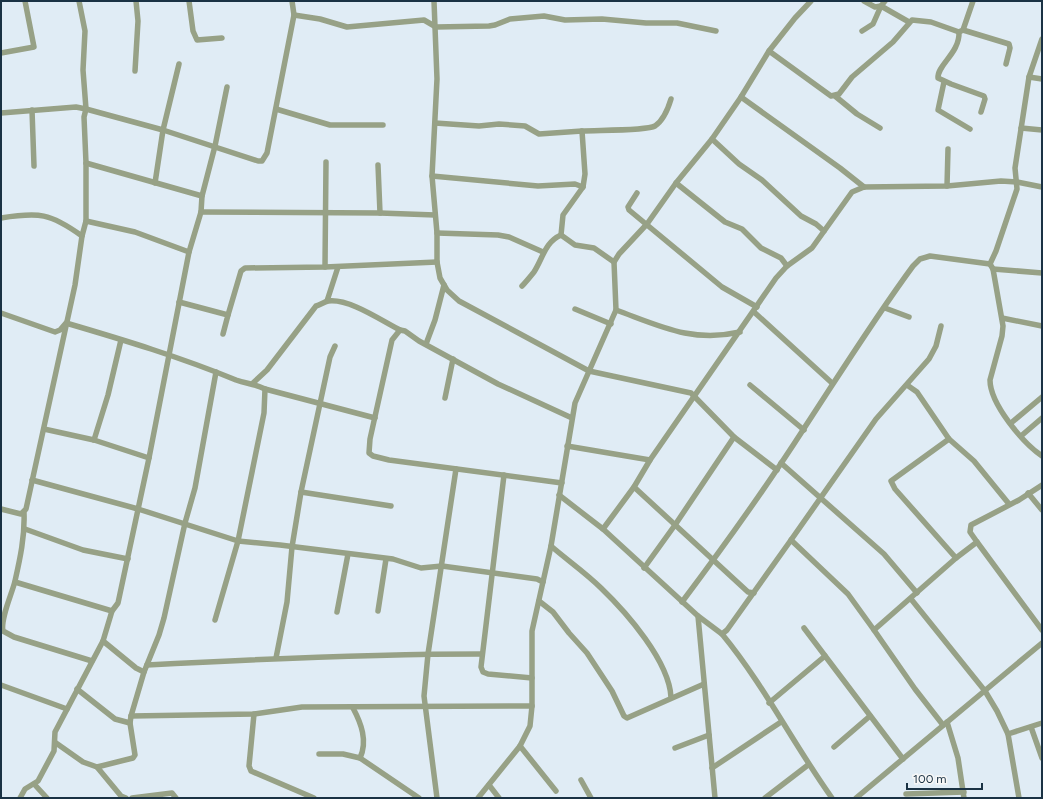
<svg xmlns="http://www.w3.org/2000/svg" width="1043" height="799" viewBox="0 0 1043 799" font-family="Figtree,sans-serif">
<style>
.lines{fill:none;stroke-linecap:round;stroke-linejoin:round}
.minor{stroke:#97a186;stroke-width:5.5}
</style>
<rect width="100%" height="100%" fill="#e0ecf5"/>
<g class="lines">
<!-- minor -->
<g class="minor">
<path d="M189,1L193,31L197,40L222,38"/>
<path d="M434,1L437,79L432,176L437,233V262L440,278L447,290L459,301L589,371L691,393L734,437L777,470"/>
<path d="M864,1L875,7L881,6L909,22"/>
<path d="M294,15L320,19L347,27L424,20L436,27L489,26L495,25L510,19L544,16L565,20L602,19L646,23H677L716,31"/>
<path d="M963,30L1009,44L1010,48L1006,64"/>
<path d="M862,31L873,24L881,6L885,1"/>
<path d="M959,32C960,53 937,65 938,78L951,84L984,96L985,99L981,112"/>
<path d="M1042,39L1029,77L1015,168L1017,189L996,251L990,264L993,269L1003,326L1002,336L990,380C990,404 1023,443 1042,456"/>
<path d="M769,51L831,96L839,94L852,77L893,42L912,20L931,22L959,32L963,30L973,1"/>
<path d="M1,53L34,47L25,1"/>
<path d="M135,71L138,21L136,1"/>
<path d="M1029,77L1042,79"/>
<path d="M944,82L938,110L970,129"/>
<path d="M835,96L857,114L880,128"/>
<path d="M741,97L840,168L864,187"/>
<path d="M276,109L330,125H383"/>
<path d="M32,110L34,166"/>
<path d="M1,113L76,107L86,109L83,70L85,31L79,1"/>
<path d="M435,123L479,126L499,124L525,126L539,134L582,131L585,174L583,187L563,215L561,235L575,245L594,248L614,262"/>
<path d="M1021,128L1042,130"/>
<path d="M582,131C597,130 646,131 655,126C664,120 668,109 671,99"/>
<path d="M712,139L739,164L762,180L801,216L816,224L824,231"/>
<path d="M86,163L202,196"/>
<path d="M378,165L380,213"/>
<path d="M432,176L538,186L575,184L583,187"/>
<path d="M155,183L163,130L179,64"/>
<path d="M676,183L725,222L742,229L761,248L781,258L787,266"/>
<path d="M947,186L948,149"/>
<path d="M637,193L628,207L629,210L722,287L757,307"/>
<path d="M201,212L380,213L435,215"/>
<path d="M1,218C39,212 50,213 82,236"/>
<path d="M86,221L135,232L189,252"/>
<path d="M437,233L498,235L509,237L543,252"/>
<path d="M325,267L326,162"/>
<path d="M993,269L1042,273"/>
<path d="M522,286C526,282 530,277 534,272C543,258 545,242 561,235"/>
<path d="M327,301L338,267"/>
<path d="M179,302L228,315L223,334"/>
<path d="M885,308L909,317"/>
<path d="M575,309L611,324"/>
<path d="M616,310C660,326 692,343 740,332"/>
<path d="M754,312L832,383"/>
<path d="M1,313L55,332L60,330L66,323C124,340 180,357 236,380C247,384 253,383 265,389L375,418"/>
<path d="M228,315L241,271L245,268L325,267L437,262"/>
<path d="M1002,318L1042,326"/>
<path d="M400,330L392,340L370,439L369,453L373,456L389,460L562,483"/>
<path d="M426,344L435,320L444,285"/>
<path d="M253,383L267,370L316,306C320,305 324,302 328,301C349,298 382,321 400,330L405,331L419,341L498,384L572,418"/>
<path d="M750,385L804,430"/>
<path d="M907,385L917,392L949,439L974,461L1009,504"/>
<path d="M445,398L453,359"/>
<path d="M1011,423L1042,397"/>
<path d="M44,429L94,440L149,458"/>
<path d="M1021,436L1042,418"/>
<path d="M949,439L891,481L895,489L956,558"/>
<path d="M94,440L108,395L121,340"/>
<path d="M567,446L650,460"/>
<path d="M781,463L884,554L917,593"/>
<path d="M504,475L481,667L483,672L488,674L532,678"/>
<path d="M32,480L138,509L238,541L280,545L393,559L421,568L442,566L537,579L543,582"/>
<path d="M634,487L748,592L754,593"/>
<path d="M301,492L391,506"/>
<path d="M1028,493L1042,510"/>
<path d="M559,495L603,529L698,616L722,634L727,630L791,540L848,594L874,630L956,558L977,542L970,532L971,525L1019,500L1042,485"/>
<path d="M1,509L21,514L26,509L75,285L82,236L86,221V163L84,117L86,109L163,130L258,161H262L267,153L294,15L292,1"/>
<path d="M24,513C25,536 20,559 15,581C12,594 0,619 3,631L14,637L92,661"/>
<path d="M25,529L83,550L128,559"/>
<path d="M603,529L634,487L650,460L776,278L787,266L812,248L852,192L864,187L947,186L1001,181L1017,182L1042,187"/>
<path d="M791,540L876,419L929,359L936,346L941,326"/>
<path d="M977,542L1042,630"/>
<path d="M551,546C567,560 586,573 601,588C627,613 669,661 671,697"/>
<path d="M644,568L675,525L734,437"/>
<path d="M15,582L112,611"/>
<path d="M911,599L985,691L997,711L1008,734L1019,798"/>
<path d="M539,601L553,612L569,633L587,653L612,691L624,716L627,718L704,684"/>
<path d="M682,602C724,546 765,489 803,430C839,375 874,319 913,266L920,259L930,256L990,264"/>
<path d="M378,611L386,559"/>
<path d="M337,612L348,554"/>
<path d="M698,616L715,798"/>
<path d="M215,620L238,541L264,413L265,389"/>
<path d="M804,628L903,759"/>
<path d="M874,630L915,689L943,725"/>
<path d="M722,634C764,685 794,745 832,798"/>
<path d="M103,641L136,668L144,672"/>
<path d="M276,658L287,602L292,547L301,492L330,357L335,346"/>
<path d="M147,665C258,659 370,654 482,654"/>
<path d="M1,685L67,709"/>
<path d="M77,689L115,719L130,723"/>
<path d="M769,703L825,656"/>
<path d="M353,708C361,723 368,741 360,758"/>
<path d="M254,714L249,766L251,771L314,798"/>
<path d="M131,716L254,714L302,707L532,706"/>
<path d="M947,722L958,758L964,798"/>
<path d="M1031,727L1042,758"/>
<path d="M1008,734L1042,723"/>
<path d="M56,743L83,762L97,767L133,758L135,755L130,723L131,716L144,672L159,635L164,618L185,523L195,488L216,372"/>
<path d="M520,746L556,791"/>
<path d="M834,747L870,716"/>
<path d="M675,748L709,735"/>
<path d="M319,754H343L360,758L419,798"/>
<path d="M97,767L121,796L126,798"/>
<path d="M712,768L781,722"/>
<path d="M581,780L591,798"/>
<path d="M35,785L47,798"/>
<path d="M489,785L499,798"/>
<path d="M906,794L964,792"/>
<path d="M20,798L25,789L38,781L54,751L55,732L103,641L112,611L118,603L149,458L189,252L201,212L202,196L215,146L227,87"/>
<path d="M132,798L172,793L176,798"/>
<path d="M437,798L424,696L428,654L456,469"/>
<path d="M478,798L520,746L530,726L532,706V631L551,546L575,403L616,310L614,262L619,254L647,224L676,183L712,139L741,97L769,51L795,18L811,1"/>
<path d="M765,798L808,765"/>
<path d="M856,798L1042,643"/>
</g>
</g>
<!-- border -->
<rect width="1043" height="799" fill="none" stroke="#1a3244" stroke-width="4"/>
<!-- scale -->
<path d="M907 783v6h75v-6" fill="none" stroke="#1a3244" stroke-width="2"/>
<text x="913" y="783" font-size="12" fill="#1a3244" stroke="#f7f7f7" stroke-width="3" paint-order="stroke">100 m</text>
</svg>
